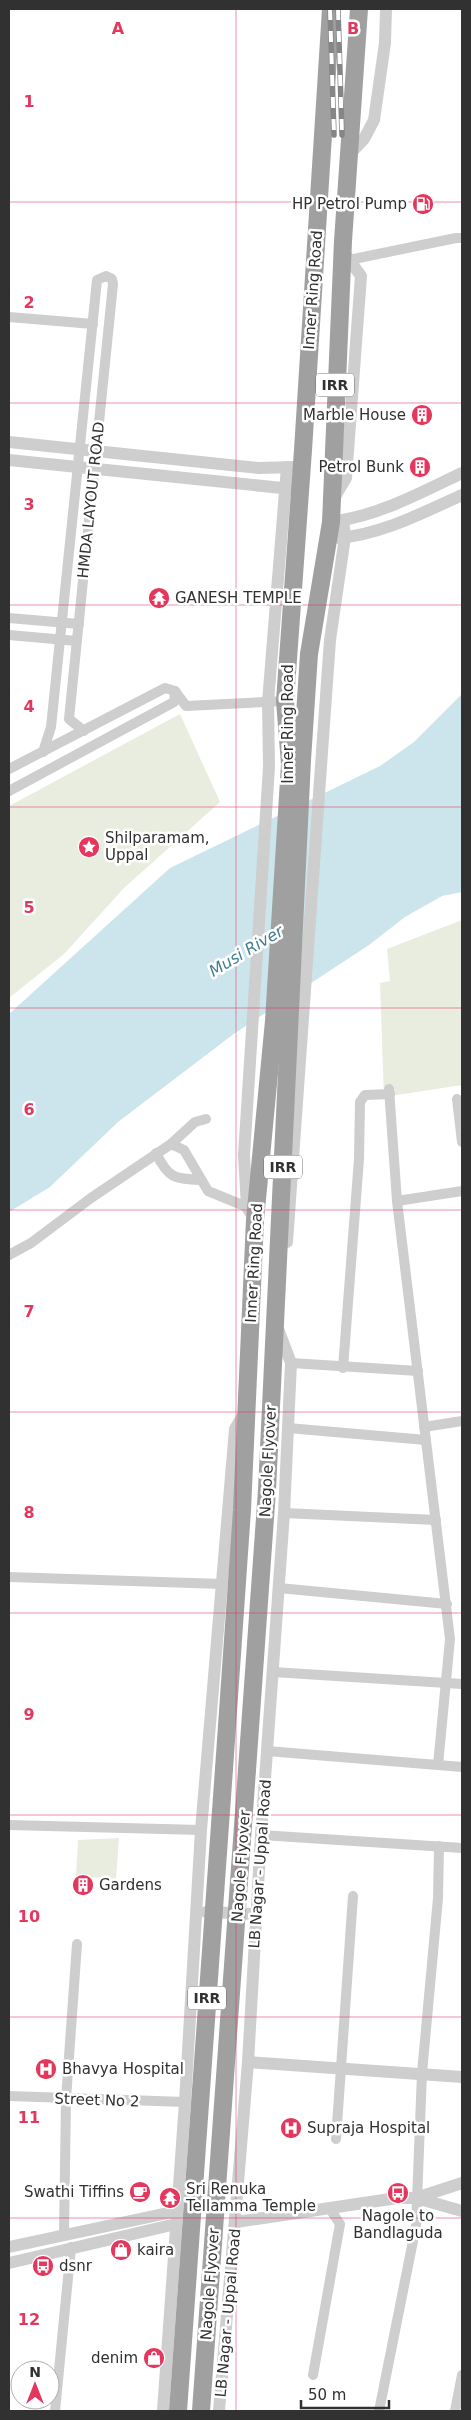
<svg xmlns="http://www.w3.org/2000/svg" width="471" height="2420" viewBox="0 0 471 2420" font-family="'DejaVu Sans',sans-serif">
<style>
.green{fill:#e9eddf}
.water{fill:#cce5ec}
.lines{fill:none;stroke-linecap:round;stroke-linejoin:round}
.minor{stroke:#cecece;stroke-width:10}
.tertiary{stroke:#cecece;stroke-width:12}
.trunk{stroke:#a0a0a0;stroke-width:18}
.rail-casing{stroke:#868686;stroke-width:5.5}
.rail{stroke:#fff;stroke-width:4;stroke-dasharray:11;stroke-linecap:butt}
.trunk-bridge{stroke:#a0a0a0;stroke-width:18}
.grid{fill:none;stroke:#e3375e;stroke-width:1;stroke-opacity:0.55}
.labels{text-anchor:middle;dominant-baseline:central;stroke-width:5;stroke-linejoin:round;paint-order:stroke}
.shield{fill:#fff;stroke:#6f6f6f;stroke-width:1}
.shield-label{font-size:14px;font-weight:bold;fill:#313131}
.poi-label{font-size:15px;fill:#313131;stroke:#fff;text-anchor:start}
.street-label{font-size:15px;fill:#313131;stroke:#fff}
.water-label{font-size:16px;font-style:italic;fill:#3f7f92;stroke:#fff}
.grid-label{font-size:16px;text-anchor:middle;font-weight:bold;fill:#e3375e;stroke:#fff;stroke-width:5;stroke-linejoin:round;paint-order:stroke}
</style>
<rect width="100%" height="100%" fill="#fff"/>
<!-- green -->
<g class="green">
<path d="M180,714L220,802L124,888L64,954L9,998V806Z"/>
<path d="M462,920V1085L384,1097L380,983L390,981L387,949Z"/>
<path d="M119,1838L116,1879L76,1876L78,1840Z"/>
</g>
<!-- water -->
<path class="water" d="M462,694V892L442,896L405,917L369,945L235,1033L118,1122L50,1187L9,1212V1014L170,868L380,766L414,742Z"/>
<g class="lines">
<!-- minor -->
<g class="minor">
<path d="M349,260L456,238H462"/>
<path d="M9,317L93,324"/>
<path d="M9,618L79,624"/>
<path d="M9,635L77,641"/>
<path d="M175,691L186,706L285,701"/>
<path d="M43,752L51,727L97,280L106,276L112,279L113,284L69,719L84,731"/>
<path d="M9,769L165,688L175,691L174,702L9,791"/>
<path d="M389,1089L397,1201L450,1639L438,1765"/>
<path d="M457,1099L462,1142"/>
<path d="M206,1119L195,1122L171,1144L184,1150L208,1191L247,1207"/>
<path d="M156,1153C168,1178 174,1179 201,1180"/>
<path d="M397,1201L462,1191"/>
<path d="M9,1255L31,1243L91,1198L171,1144"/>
<path d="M291,1363L418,1371"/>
<path d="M343,1368L359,1159L360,1102L365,1095L390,1094"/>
<path d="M424,1427L462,1421"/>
<path d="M288,1428L426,1440"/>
<path d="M284,1513L436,1520"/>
<path d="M9,1577L222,1584"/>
<path d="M279,1588L447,1604"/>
<path d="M273,1672L462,1684"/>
<path d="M267,1751L462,1767"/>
<path d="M9,1825L201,1830"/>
<path d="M261,1835L462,1848"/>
<path d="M9,2096L185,2102"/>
<path d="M336,2139L353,1896"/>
<path d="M64,2234L66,2099L77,1944"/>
<path d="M313,2375L340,2224L330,2209"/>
<path d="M55,2411L71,2247"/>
<path d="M379,2411L416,2226L422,2073L438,1898L439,1846"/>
<path d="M455,2411L462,2375"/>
</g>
<!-- tertiary -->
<g class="tertiary">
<path d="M348,156L364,139L374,120L385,43L386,9"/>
<path d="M9,442L259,468L295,467"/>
<path d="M9,460L292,489"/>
<path d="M333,500L346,478L361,276L343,251"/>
<path d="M336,521C380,515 422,492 462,473"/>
<path d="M338,538C381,535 424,512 462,495"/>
<path d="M255,1220L247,1207L244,1155L269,767L268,702L287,467"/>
<path d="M287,1242L330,640L345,537L343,520"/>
<path d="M206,1912L256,1914"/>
<path d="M248,2062L462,2077"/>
<path d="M416,2198L462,2183"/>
<path d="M236,2222L397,2198H416L462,2211"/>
<path d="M9,2247L177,2211"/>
<path d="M9,2263L176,2224"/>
<path d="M163,2411L185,2102L201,1830L235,1429L245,1412"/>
<path d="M219,2411L248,2062L261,1835L284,1513L291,1363L277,1326"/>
</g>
<!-- trunk -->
<g class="trunk">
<path d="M224,1769L242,1510L255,1220L274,1021L290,764L285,701L303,450L331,9"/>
<path d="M247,1770L267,1490L302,760L309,654L331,522L343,241L359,9"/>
</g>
<!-- rail casing -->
<g class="rail-casing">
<g id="rail">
<path d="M330,9L334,135"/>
<path d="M338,9L342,135"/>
</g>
</g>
<!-- rail -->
<use href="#rail" class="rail"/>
<!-- trunk-bridge -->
<g class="trunk-bridge">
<path d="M178,2411L224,1769"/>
<path d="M201,2411L247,1770"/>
</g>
</g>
<!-- grid -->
<path class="grid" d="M236,9V2411M9,202H462M9,403H462M9,605H462M9,807H462M9,1008H462M9,1210H462M9,1412H462M9,1613H462M9,1815H462M9,2017H462M9,2218H462"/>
<!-- icons -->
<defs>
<g id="fuel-disc" transform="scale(1.125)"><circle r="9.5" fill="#e3375e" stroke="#fff"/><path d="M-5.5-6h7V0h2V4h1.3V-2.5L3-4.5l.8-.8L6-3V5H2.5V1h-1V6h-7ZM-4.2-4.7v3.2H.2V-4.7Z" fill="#fff"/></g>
<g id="building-disc" transform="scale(1.125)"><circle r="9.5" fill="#e3375e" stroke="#fff"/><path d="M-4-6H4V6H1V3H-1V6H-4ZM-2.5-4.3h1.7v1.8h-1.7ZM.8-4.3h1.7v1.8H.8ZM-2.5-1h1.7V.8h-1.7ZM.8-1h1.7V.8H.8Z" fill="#fff"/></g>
<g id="temple-disc" transform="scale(1.125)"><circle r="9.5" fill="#e3375e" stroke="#fff"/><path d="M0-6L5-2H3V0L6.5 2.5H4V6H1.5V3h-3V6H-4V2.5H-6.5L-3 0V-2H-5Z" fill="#fff"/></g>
<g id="sight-disc" transform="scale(1.125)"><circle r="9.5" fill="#e3375e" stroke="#fff"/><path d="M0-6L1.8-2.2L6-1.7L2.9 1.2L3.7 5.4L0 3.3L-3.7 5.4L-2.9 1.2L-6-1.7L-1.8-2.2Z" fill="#fff"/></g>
<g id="hospital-disc" transform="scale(1.125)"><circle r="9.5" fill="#e3375e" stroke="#fff"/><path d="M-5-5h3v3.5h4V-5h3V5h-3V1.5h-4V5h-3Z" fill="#fff"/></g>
<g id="cafe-disc" transform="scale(1.125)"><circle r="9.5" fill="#e3375e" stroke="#fff"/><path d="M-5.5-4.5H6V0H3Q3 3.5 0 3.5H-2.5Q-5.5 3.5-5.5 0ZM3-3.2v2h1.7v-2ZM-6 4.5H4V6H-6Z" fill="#fff"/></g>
<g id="bus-disc" transform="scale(1.125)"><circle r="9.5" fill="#e3375e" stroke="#fff"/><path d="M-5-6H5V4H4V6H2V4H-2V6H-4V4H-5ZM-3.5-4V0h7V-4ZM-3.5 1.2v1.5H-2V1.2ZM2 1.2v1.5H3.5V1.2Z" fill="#fff"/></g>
<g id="shop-disc" transform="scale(1.125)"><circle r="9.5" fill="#e3375e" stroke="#fff"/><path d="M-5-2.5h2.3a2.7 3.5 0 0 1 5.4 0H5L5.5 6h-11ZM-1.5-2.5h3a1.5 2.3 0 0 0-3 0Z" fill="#fff"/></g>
</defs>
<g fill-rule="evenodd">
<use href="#fuel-disc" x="423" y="204"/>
<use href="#building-disc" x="422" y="415"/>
<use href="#building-disc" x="420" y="467"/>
<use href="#temple-disc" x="159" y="598"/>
<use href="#sight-disc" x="89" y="847"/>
<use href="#building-disc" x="83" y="1885"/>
<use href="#hospital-disc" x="46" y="2069"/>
<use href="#hospital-disc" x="291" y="2128"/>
<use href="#cafe-disc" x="140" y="2192"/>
<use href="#bus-disc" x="398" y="2193"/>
<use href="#temple-disc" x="170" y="2198"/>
<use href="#shop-disc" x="121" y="2250"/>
<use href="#bus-disc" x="43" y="2266"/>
<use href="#shop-disc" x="154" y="2358"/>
</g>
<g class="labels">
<!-- shield labels -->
<g class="shield">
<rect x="316" y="373.5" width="38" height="23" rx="4"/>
<rect x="264" y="1155.5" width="38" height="23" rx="4"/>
<rect x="188" y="1986.5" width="38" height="23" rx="4"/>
</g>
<g class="shield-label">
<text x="335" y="385">IRR</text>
<text x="283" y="1167">IRR</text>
<text x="207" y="1998">IRR</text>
</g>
<!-- poi labels -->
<g class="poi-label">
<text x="407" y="204" text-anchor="end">HP Petrol Pump</text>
<text x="406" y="415" text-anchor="end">Marble House</text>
<text x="404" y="467" text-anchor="end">Petrol Bunk</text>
<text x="175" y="598">GANESH TEMPLE</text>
<text x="105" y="838">Shilparamam,<tspan x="105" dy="17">Uppal</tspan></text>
<text x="99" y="1885">Gardens</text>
<text x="62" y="2069">Bhavya Hospital</text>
<text x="307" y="2128">Supraja Hospital</text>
<text x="186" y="2189">Sri Renuka<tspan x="186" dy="17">Tellamma Temple</tspan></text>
<text x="124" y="2192" text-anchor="end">Swathi Tiffins</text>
<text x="398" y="2216" text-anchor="middle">Nagole to<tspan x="398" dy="17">Bandlaguda</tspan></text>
<text x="137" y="2250">kaira</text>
<text x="59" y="2266">dsnr</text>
<text x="138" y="2358" text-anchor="end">denim</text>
</g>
<!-- street labels -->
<g class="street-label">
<text transform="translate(313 290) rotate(-86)">Inner Ring Road</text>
<text transform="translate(91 500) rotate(-84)">HMDA LAYOUT ROAD</text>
<text transform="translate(288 724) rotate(-90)">Inner Ring Road</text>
<text transform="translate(254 1263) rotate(-87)">Inner Ring Road</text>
<text transform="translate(268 1461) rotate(-87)">Nagole Flyover</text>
<text transform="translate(260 1864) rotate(-86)">LB Nagar - Uppal Road</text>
<text transform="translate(241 1866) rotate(-86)">Nagole Flyover</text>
<text transform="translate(97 2100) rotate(2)">Street No 2</text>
<text transform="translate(210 2284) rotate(-86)">Nagole Flyover</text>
<text transform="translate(228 2313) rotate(-85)">LB Nagar - Uppal Road</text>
</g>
<!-- water labels -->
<g class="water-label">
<text transform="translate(246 951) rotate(-31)">Musi River</text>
</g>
</g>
<g class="grid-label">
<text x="118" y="34">A</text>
<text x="353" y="34">B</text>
<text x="29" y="107">1</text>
<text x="29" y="308">2</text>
<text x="29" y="510">3</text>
<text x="29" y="712">4</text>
<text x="29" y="913">5</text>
<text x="29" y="1115">6</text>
<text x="29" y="1317">7</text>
<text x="29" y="1518">8</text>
<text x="29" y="1720">9</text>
<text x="29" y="1922">10</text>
<text x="29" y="2123">11</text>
<text x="29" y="2325">12</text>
</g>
<!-- border -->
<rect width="471" height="2420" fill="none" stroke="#313131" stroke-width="20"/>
<!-- north arrow -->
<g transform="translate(35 2385)"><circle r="24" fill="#ffffff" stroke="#adadad"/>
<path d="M0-4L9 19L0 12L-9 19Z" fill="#e3375e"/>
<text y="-8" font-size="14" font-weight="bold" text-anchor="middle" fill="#313131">N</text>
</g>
<!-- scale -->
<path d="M301 2400v8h88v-8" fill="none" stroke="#313131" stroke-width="2.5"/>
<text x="308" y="2400" font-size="15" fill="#313131" stroke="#ffffff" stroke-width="4" paint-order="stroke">50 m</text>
</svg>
